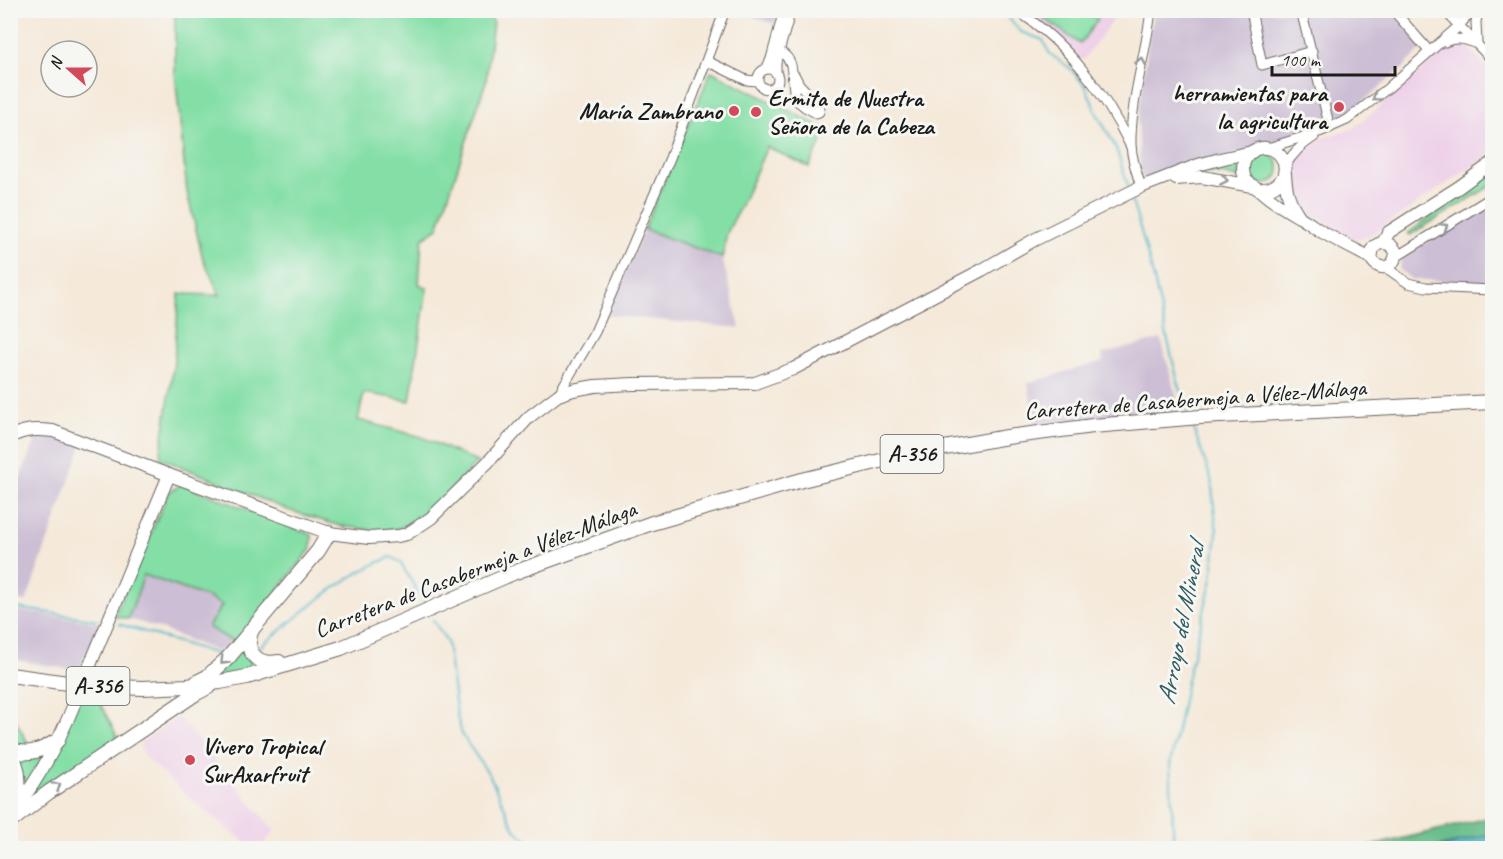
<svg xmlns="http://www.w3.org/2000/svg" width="1503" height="859" viewBox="0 0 1503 859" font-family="Caveat,sans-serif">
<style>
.built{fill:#eed0e8}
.industrial{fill:#ccbed4}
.green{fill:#84dfa6;stroke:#507e61;stroke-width:1.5}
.forest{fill:#6bbe8b;stroke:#446d54;stroke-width:1.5}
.water{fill:#4cb6ca;stroke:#346973;stroke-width:1.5}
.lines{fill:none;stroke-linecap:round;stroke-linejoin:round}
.stream{stroke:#4cb6ca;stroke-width:2}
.street-casing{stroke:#68645e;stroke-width:11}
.secondary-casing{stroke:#68645e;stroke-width:14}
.primary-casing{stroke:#68645e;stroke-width:16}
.street{stroke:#fff;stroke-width:9}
.secondary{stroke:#fff;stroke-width:12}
.primary{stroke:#fff;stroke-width:14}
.secondary-bridge-casing{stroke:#68645e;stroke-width:14;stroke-linecap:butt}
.secondary-bridge{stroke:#fff;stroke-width:12}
.oneway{stroke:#999}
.poi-dot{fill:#d1495b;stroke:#f6f6f2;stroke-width:2}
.labels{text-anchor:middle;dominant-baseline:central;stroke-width:6;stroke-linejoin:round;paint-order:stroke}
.shield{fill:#f6f6f2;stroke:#5d5d5c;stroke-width:1.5}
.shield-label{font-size:22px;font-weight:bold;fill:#1c1c1c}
.poi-label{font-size:24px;font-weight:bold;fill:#1c1c1c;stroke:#f6f6f2;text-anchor:end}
.street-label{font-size:24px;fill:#1c1c1c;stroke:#f6f6f2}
.water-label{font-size:26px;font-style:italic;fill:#2f5a62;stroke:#f6f6f2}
</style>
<rect width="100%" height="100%" fill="#f6f6f2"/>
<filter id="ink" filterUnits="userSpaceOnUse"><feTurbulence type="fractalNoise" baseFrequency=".0167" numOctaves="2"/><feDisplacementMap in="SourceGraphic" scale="12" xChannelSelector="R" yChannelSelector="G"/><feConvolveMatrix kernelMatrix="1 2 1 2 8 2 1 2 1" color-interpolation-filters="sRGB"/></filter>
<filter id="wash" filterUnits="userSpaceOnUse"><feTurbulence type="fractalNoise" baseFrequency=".008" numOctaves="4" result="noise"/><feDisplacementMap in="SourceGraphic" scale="24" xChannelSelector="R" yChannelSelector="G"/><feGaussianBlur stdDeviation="1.35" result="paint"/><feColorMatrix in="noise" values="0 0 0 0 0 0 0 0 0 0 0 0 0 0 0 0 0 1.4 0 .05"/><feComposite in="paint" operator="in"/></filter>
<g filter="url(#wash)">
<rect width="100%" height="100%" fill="#f5e9d9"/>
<!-- built -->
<g class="built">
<path d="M1027,11H1119L1083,60Z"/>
<path d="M1466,45L1492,73V153L1369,236L1351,239L1301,208L1293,192L1292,176L1296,161L1323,137L1353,129L1449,47Z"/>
<path d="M178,717L275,831L260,848H252L190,798L144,756L140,743Z"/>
</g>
<!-- industrial -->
<g class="industrial">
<path d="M738,11L778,10V11L775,24Z"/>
<path d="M1153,11H1391L1424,47L1402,69L1352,110L1319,128L1280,141L1145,179L1141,176L1140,168L1138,119Z"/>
<path d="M1492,202V284L1411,279L1400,270L1401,258Z"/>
<path d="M644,229L722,258L740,328L607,315Z"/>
<path d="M1161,339L1180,410L1109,418L1035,423L1028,383L1103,361L1102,354Z"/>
<path d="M39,433L82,445L26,602L11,600V499Z"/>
<path d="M144,574L207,597L223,606L208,627L230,640L224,649L216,651L156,627L128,619Z"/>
<path d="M10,609L100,623L79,671L11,659Z"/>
</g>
<!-- green -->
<g class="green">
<path d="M175,11H484L493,21L486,81L438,228L422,239L419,284L427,288L410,401L364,393L358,420L422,437L477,462L431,510L400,528L380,531L340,526L288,510L160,458L174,362L179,294L220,295L203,259L187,192L175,73Z"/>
<path d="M1034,11H1086L1098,19L1080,44Z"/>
<path d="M711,71L827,130L809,167L767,147L742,203L727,233L722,258L644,229Z"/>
<circle cx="1264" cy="169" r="15"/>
<path d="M1238,160V178L1221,174L1199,172L1198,171Z"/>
<path d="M1492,173V185L1410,235L1408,233Z"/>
<path d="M182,484L312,535L311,549L237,641L230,640L208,627L222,605L207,597L144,575L128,619L114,616L169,492Z"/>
<path d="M244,643L261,667L211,678Z"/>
<path d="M84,689L102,690L99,701L118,738L20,810Z"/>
<path d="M10,710L31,749L16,746L11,741Z"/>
<path d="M48,749L22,794L15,753Z"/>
</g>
<!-- forest -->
<path class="forest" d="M1492,817V834L1435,848H1363Z"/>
<!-- water -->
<path class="water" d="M1492,834V848H1435Z"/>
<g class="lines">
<!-- stream -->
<g class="stream">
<path d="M1001,10L1021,32L1043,40L1050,54L1070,68L1086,87L1095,110L1116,148L1128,186"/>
<path d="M1132,202C1145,241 1155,282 1164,323C1171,354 1177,384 1188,413"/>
<path d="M10,607L98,620"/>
<path d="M433,620L447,642L457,716L462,735L490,776L515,830L538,848"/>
<path d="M119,624L223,656"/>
<path d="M260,647C302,613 340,577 391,557L400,562L424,602"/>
<path d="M1174,848L1170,765L1187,680L1212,579L1217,532L1211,479L1192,424"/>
</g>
</g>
</g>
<g filter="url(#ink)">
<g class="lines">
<!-- street casing -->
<g class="street-casing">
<g id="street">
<path d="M1016,10C1069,44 1104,92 1131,147"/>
<path d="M1251,10L1262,65L1312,51"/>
<path d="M1301,10L1330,128"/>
<path d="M1393,10L1429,51"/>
<path d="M1444,10L1492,60"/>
<path d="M1445,42C1455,37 1464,39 1474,43"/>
<path d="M1477,44L1476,22L1478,10"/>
<path d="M780,52C788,56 792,64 792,73L795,76L799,84L818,104L820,108L819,112L816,113L805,107L795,99L792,73"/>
<path d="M707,61L746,80L757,81"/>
<circle cx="768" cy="79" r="10"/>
<path d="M766,69L771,59L784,10"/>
<path d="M776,73V62L791,10"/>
<path d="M1268,148L1322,131L1347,120L1388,88L1459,26L1472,10"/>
<path d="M1285,167C1292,153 1302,145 1314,137"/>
<path d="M1141,187C1137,174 1132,160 1131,146C1130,100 1146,56 1151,10"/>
<path d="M1396,257L1492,197"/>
<path d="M1385,267L1408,283L1426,287L1492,290"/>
<path d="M558,395L595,332L670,158L725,10"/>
</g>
</g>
<!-- secondary casing -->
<g class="secondary-casing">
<g id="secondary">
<path d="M1285,174C1286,192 1289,201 1299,216"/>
<path d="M1176,179L1202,177L1252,186"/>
<path d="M1258,189C1291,192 1293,151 1266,148C1258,147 1250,151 1246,158C1242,164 1242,173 1246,180C1250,185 1256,187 1261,191C1273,202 1285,209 1299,217C1307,221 1314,227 1322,232C1338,241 1355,250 1371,258C1379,273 1395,269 1396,252C1391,242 1381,240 1373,248L1371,258"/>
<path d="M1383,242L1389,232L1459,187L1492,163"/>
<path d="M10,437C25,429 37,429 53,431L169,475L329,533L369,538L398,536L407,534L431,518L488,462L529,417L558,395L573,390L595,386L633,384L755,383L793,369L982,270L1034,240L1141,187L1198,165L1224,158L1252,152"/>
<path d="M90,665L169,475"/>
<path d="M14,811C40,777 59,742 75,702"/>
</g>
</g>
<!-- primary casing -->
<g class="primary-casing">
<g id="primary">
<path d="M252,629C243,651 256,666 279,662"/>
<path d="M10,675L89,686L143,688L187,686L220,682L247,677L341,648L513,573L652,523L802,480L905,455L1007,437L1093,426L1200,417L1492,402"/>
<path d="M197,682L207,677L228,658L318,551L329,533"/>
<path d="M10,749C28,757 43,750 58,740"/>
<path d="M10,752C22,772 19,789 14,810"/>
<path d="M10,822L49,792L195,694L210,686"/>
</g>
</g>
<!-- street -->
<use href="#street" class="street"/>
<!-- secondary -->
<use href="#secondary" class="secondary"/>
<!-- primary -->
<use href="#primary" class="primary"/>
<!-- secondary-bridge casing -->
<g class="secondary-bridge-casing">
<path id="secondary-bridge" d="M75,702L90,665"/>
</g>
<!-- secondary-bridge -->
<use href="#secondary-bridge" class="secondary-bridge"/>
</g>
<!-- one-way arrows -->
<defs><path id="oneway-chevron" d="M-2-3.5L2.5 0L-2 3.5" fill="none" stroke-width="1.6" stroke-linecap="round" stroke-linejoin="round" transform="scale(1.5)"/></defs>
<g class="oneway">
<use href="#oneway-chevron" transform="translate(1141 61) rotate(-80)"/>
<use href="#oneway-chevron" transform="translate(1376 97) rotate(143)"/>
<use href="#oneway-chevron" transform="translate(1224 180) rotate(11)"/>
<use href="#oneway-chevron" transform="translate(1444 227) rotate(-32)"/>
<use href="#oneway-chevron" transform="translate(224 661) rotate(134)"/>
<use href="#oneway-chevron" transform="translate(57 786) rotate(-34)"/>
</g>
</g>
<!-- markers -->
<g class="poi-dot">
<circle cx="1339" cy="107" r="6"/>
<circle cx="734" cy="111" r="6"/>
<circle cx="756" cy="112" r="6"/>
<circle cx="190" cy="760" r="6"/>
</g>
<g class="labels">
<!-- shield labels -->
<g class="shield">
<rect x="880.5" y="435" width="63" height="38" rx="4.5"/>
<rect x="66.5" y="667" width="63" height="38" rx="4.5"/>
</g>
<g class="shield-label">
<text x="912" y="454">A-356</text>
<text x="98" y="686">A-356</text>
</g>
<!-- poi labels -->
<g class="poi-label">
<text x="1327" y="93">herramientas para<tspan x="1327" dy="28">la agricultura</tspan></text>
<text x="768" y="98" text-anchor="start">Ermita de Nuestra<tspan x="768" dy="28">Señora de la Cabeza</tspan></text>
<text x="722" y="111">María Zambrano</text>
<text x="202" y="746" text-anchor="start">Vivero Tropical<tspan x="202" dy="28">SurAxarfruit</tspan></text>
</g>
<!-- street labels -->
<g class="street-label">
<text transform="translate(1195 399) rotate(-4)">Carretera de Casabermeja a Vélez-Málaga</text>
<text transform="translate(475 569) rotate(-21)">Carretera de Casabermeja a Vélez-Málaga</text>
</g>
<!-- water labels -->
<g class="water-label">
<text transform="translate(1181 624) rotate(-79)">Arroyo del Mineral</text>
</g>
</g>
<!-- margin -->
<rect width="1503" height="859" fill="none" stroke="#f6f6f2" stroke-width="36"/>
<!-- north arrow -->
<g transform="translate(69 69) rotate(291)"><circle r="28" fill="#f6f6f2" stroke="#9f9f9c" stroke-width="1.5"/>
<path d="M0-4.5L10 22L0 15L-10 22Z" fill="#d1495b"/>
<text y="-9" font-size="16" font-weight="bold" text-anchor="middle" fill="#1c1c1c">N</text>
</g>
<!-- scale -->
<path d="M1272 66v9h123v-9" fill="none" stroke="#1c1c1c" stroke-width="3"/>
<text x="1281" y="66" font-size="18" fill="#1c1c1c" stroke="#f6f6f2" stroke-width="4.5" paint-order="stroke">100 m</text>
</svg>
